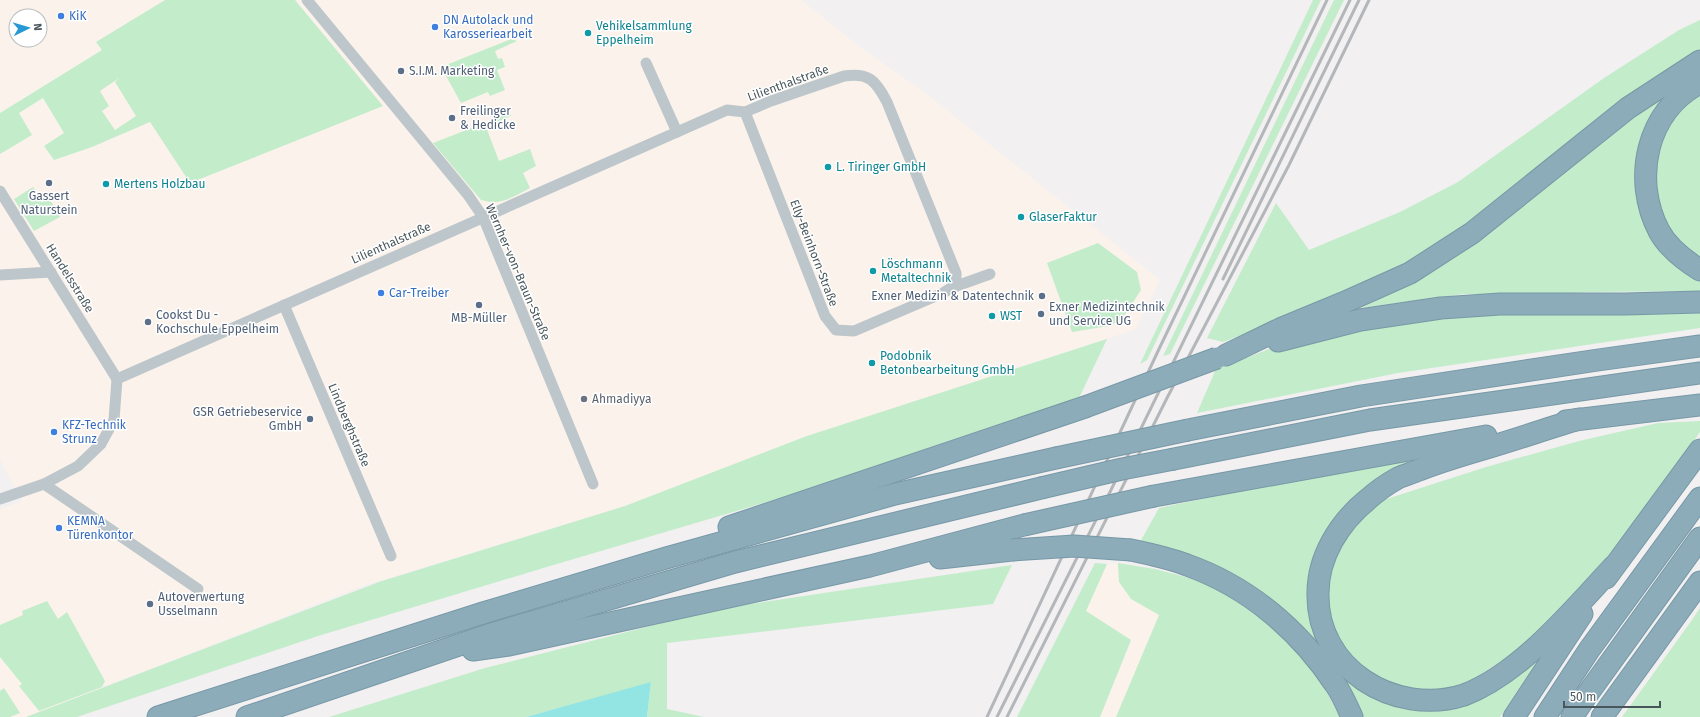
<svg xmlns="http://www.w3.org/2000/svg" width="1700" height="717" viewBox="0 0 1700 717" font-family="'Fira Sans',sans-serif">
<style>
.commercial{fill:#fbf3eb;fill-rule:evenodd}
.green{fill:#c3ecca;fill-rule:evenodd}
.water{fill:#93e5e4}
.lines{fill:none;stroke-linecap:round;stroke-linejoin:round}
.motorway-casing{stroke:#7798a6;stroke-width:23}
.minor{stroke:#bdc7cb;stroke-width:11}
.motorway{stroke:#8cacba;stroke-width:21}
.rail{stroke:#b3b7ba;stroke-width:3}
.motorway-bridge-casing{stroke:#7798a6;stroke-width:23;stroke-linecap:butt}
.motorway-bridge{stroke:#8cacba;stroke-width:21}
.shop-dot{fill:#3f7fe0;stroke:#fff;stroke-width:1.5}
.culture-dot{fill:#0f9aa8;stroke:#fff;stroke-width:1.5}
.service-dot{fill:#5c6f8a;stroke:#fff;stroke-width:1.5}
.worship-dot{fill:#6b7280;stroke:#fff;stroke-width:1.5}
.labels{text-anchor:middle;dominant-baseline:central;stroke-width:3;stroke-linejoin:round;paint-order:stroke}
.shop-label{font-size:12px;fill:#366cbe;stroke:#fff;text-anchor:start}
.culture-label{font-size:12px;fill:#0d838f;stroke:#fff;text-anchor:start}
.service-label{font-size:12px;fill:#4e5e75;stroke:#fff;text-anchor:start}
.street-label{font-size:12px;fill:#49575c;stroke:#fff}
.worship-label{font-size:12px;fill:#5b616d;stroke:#fff;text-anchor:start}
</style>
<rect width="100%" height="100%" fill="#f2f0f1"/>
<!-- commercial -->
<g class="commercial">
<path d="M0,0H801L860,47L924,92L1160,280L1136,329L807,436L625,506L365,585L26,717H0V509L22,501L0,460ZM16,16H40V40H16Z"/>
<path d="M1118,563L1155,569L1337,711L1340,717H1100L1131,641L1086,611L1107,564Z"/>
</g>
<!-- green -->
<g class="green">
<path d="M165,0H295L383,106L190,183L150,122L92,147L54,160L44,146L64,133L43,98L19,113L32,135L0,154V113L102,50L96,42ZM119,78L115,82L136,116L115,130L102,111L109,106L100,91Z"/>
<path d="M1313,0H1321L1147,360L1140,364Z"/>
<path d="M1334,0H1344L1170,354L1163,356Z"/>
<path d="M1700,20V257L1689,251L1700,278V291L1590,292L1535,295L1464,294L1361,308L1418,280L1454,257L1223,342L1207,338L1276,203L1309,250L1400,212L1458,182L1604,78L1679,30Z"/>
<path d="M511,39L517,41L495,51L498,59L502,58L505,67L497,70L505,90L490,96L488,92L461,103L441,67Z"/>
<path d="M510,113L511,116L486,127L499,161L530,149L536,166L523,173L530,188C512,197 502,206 481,200L433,143Z"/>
<path d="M33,187L42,202L49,198L60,217L34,231L14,199Z"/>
<path d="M1098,243L1137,272L1141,290L1122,319L1109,326L1072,332L1047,263Z"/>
<path d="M1700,307V328L1398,373L1197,413L1216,369L1299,338L1471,310Z"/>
<path d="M1107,339L1079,398L951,440L811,489L550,566L318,636L77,717H26L379,582L625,506L807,436Z"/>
<path d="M1700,421V432L1643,512L1577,595L1522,648L1473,679L1457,686L1462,703L1542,654L1500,717H1358L1252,587L1203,559L1140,542L1159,508L1347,468L1423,457L1340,514L1486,467L1579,441L1658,423Z"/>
<path d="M1095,563L1107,564L1086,611L1131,640L1100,717H1017Z"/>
<path d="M1118,563L1155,569L1201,581L1247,606L1288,641L1315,671L1340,717H1116L1159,615L1131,599L1119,582Z"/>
<path d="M1012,565L993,604L667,643V709L704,717H647L651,683L526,717H329L485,668L717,609Z"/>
<path d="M47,601L58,619L67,612L105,681L102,687L39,711L19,686L22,684L0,657V625L23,615L22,611Z"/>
<path d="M1700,608V717H1622L1692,620Z"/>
<path d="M4,688L20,713L10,717H0V691Z"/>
</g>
<!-- water -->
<path class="water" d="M651,682L647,717H526Z"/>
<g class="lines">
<!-- motorway casing -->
<g class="motorway-casing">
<g id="motorway">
<path d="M1700,83C1646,110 1632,180 1659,231C1668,248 1684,260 1700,270"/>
<path d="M1278,341L1360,320L1441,308L1500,304H1625L1700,302"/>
<path d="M1226,355L1280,329L1343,303L1410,273L1472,233L1628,108L1700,61"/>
<path d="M1579,419C1549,428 1520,438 1490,447C1466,454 1442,461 1419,470C1412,473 1404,475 1398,478C1387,484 1376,492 1367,500C1340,522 1318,556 1318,593C1316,668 1394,717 1464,695C1521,673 1572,611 1613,567"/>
<path d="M1566,421L1700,405"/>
<path d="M1188,430L1361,396L1598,360L1700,346"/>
<path d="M1174,459L1370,420L1700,373"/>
<path d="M1154,496L1486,436"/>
<path d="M729,527L1085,407"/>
<path d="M1131,550C1150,554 1169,558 1187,565C1249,587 1299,630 1335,684C1342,694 1347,706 1352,717"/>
<path d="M940,558L1012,550"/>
<path d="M1606,578L1700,450"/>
<path d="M473,650L509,645L870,566L1024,525"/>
<path d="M158,717L483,613L666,558L895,494L1056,458"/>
<path d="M247,717L491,634L735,562L1041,488"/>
<path d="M1514,717L1582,614"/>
<path d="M1545,717L1589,650L1700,498"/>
<path d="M1572,717L1589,692L1700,538"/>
<path d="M1602,717L1700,582"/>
</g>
</g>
<!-- minor -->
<g class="minor">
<path d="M307,0L468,195L483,217L593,484"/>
<path d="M646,63L677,132"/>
<path d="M0,191L117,379"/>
<path d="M0,275L51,272"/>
<path d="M951,288L990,274"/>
<path d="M284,305L391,556"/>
<path d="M117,379L727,110L745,112L771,101L844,76C869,72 876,81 887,102L956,273V282L951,288L943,293L854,331L836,330L825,316L745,112"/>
<path d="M44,484L198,589"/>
<path d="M0,499L44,484L78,466L101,444L114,420L117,379"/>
</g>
<!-- motorway -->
<use href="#motorway" class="motorway"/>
<!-- rail -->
<g class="rail">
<path d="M1223,279L1359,0"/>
<path d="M987,717L1159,349L1327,0"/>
<path d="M997,717L1109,494L1350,0"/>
<path d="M1007,717L1167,398L1289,165L1369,0"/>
</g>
<!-- motorway-bridge casing -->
<g class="motorway-bridge-casing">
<g id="motorway-bridge">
<path d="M1085,407L1217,358"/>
<path d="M1056,458L1188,430"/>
<path d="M1041,488L1122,469L1174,459"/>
<path d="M1024,525L1154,496"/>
<path d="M1012,550L1074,546L1131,550"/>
</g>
</g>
<!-- motorway-bridge -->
<use href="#motorway-bridge" class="motorway-bridge"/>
</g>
<!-- markers -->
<g class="shop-dot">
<circle cx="61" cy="16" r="4"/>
<circle cx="435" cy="27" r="4"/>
<circle cx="381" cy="293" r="4"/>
<circle cx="54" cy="432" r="4"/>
<circle cx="59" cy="528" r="4"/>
</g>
<g class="culture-dot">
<circle cx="588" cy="33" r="4"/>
<circle cx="828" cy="167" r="4"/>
<circle cx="106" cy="184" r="4"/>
<circle cx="1021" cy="217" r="4"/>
<circle cx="873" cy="271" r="4"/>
<circle cx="992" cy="316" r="4"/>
<circle cx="872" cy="363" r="4"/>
</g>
<g class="service-dot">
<circle cx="401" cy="71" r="4"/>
<circle cx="452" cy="118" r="4"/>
<circle cx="49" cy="183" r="4"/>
<circle cx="1042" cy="296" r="4"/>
<circle cx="479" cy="305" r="4"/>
<circle cx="1041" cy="314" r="4"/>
<circle cx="148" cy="322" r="4"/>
<circle cx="310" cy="419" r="4"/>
<circle cx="150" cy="604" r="4"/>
</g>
<circle class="worship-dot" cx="584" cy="399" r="4"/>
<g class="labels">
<!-- shop labels -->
<g class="shop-label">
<text x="69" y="16">KiK</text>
<text x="443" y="20">DN Autolack und<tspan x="443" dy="14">Karosseriearbeit</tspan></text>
<text x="389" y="293">Car-Treiber</text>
<text x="62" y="425">KFZ-Technik<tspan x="62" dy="14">Strunz</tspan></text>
<text x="67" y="521">KEMNA<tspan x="67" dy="14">Türenkontor</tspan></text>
</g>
<!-- culture labels -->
<g class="culture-label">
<text x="596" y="26">Vehikelsammlung<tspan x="596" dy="14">Eppelheim</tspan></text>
<text x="836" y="167">L. Tiringer GmbH</text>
<text x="114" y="184">Mertens Holzbau</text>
<text x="1029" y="217">GlaserFaktur</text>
<text x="881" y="264">Löschmann<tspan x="881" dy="14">Metaltechnik</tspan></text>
<text x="1000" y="316">WST</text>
<text x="880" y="356">Podobnik<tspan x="880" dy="14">Betonbearbeitung GmbH</tspan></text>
</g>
<!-- service labels -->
<g class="service-label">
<text x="409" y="71">S.I.M. Marketing</text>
<text x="460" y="111">Freilinger<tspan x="460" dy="14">&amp; Hedicke</tspan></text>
<text x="49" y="196" text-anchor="middle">Gassert<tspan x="49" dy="14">Naturstein</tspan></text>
<text x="1034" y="296" text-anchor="end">Exner Medizin &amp; Datentechnik</text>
<text x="1049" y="307">Exner Medizintechnik<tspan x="1049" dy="14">und Service UG</tspan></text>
<text x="156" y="315">Cookst Du -<tspan x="156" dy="14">Kochschule Eppelheim</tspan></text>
<text x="479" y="318" text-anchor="middle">MB-Müller</text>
<text x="302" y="412" text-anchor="end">GSR Getriebeservice<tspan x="302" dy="14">GmbH</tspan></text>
<text x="158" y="597">Autoverwertung<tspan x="158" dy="14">Usselmann</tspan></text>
</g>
<!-- street labels -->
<g class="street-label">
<text transform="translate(788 83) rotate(-20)">Lilienthalstraße</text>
<text transform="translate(391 243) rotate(-24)">Lilienthalstraße</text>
<text transform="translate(814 253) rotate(69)">Elly-Beinhorn-Straße</text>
<text transform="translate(518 272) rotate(67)">Wernher-von-Braun-Straße</text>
<text transform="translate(70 278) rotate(58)">Handelsstraße</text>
<text transform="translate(349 425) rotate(67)">Lindberghstraße</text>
</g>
<!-- worship labels -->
<g class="worship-label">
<text x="592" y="399">Ahmadiyya</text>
</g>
</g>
<!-- north arrow -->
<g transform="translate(28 28) rotate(85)"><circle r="19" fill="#ffffff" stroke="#b6bcbe"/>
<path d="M0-3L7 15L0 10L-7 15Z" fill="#2898d4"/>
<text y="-6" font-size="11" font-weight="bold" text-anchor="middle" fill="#49575c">N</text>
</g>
<!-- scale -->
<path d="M1564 701v6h96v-6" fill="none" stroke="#49575c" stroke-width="2"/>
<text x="1570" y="701" font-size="12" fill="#49575c" stroke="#ffffff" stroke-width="3" paint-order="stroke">50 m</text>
</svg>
